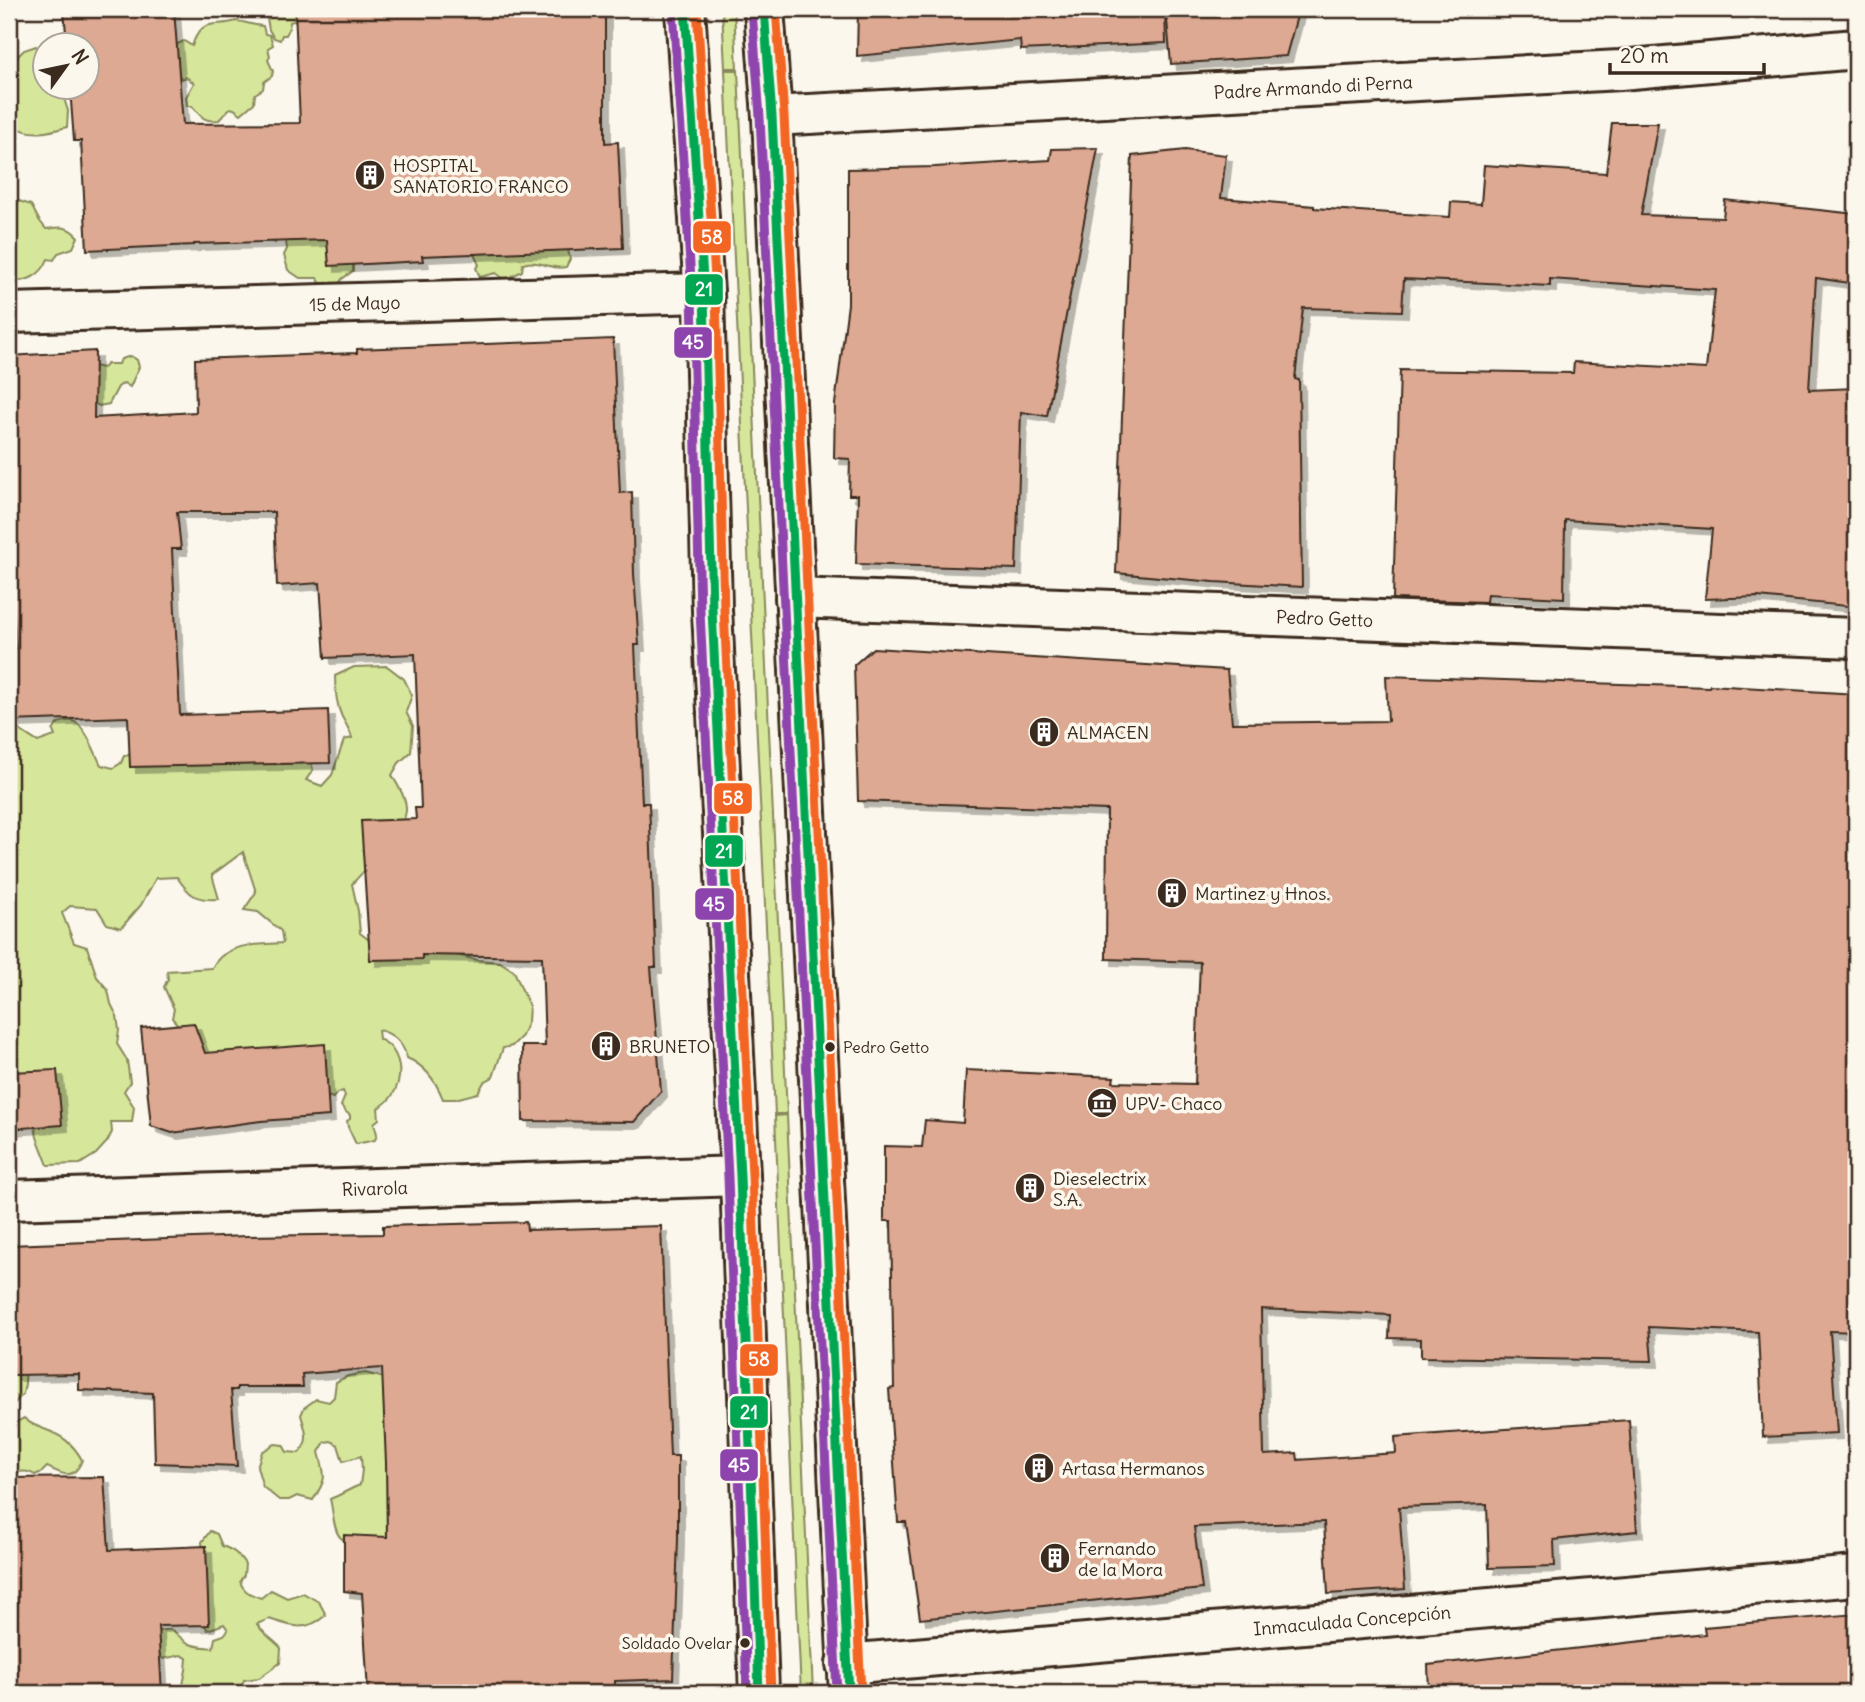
<svg xmlns="http://www.w3.org/2000/svg" width="1865" height="1702" viewBox="0 0 1865 1702" font-family="Delius,sans-serif">
<style>
.green{fill:#d6e79b;stroke:#88885c;stroke-width:2}
.building{fill:#dea992;stroke:#3b2a1e;stroke-width:2;filter:url(#shadow)}
.lines{fill:none;stroke-linecap:round;stroke-linejoin:round}
.minor-casing{stroke:#3b2a1e;stroke-width:44}
.highway-casing{stroke:#3b2a1e;stroke-width:44}
.minor{stroke:#fbf7ec;stroke-width:38}
.highway{stroke:#fbf7ec;stroke-width:38}
.bus-1-casing{stroke:#fbf7ec;stroke-width:14}
.bus-2-casing{stroke:#fbf7ec;stroke-width:14}
.bus-3-casing{stroke:#fbf7ec;stroke-width:14}
.bus-1{stroke:#00a651;stroke-width:9}
.bus-2{stroke:#8e44ad;stroke-width:9}
.bus-3{stroke:#f26522;stroke-width:9}
.bus-dot{fill:#3b2a1e;stroke:#fbf7ec;stroke-width:2.5}
.labels{text-anchor:middle;dominant-baseline:central;stroke-width:7;stroke-linejoin:round;paint-order:stroke}
.bus-label{font-size:16px;fill:#3b2a1e;stroke:#fbf7ec;text-anchor:start}
.street-label{font-size:18px;fill:#3b2a1e;stroke:#fbf7ec}
.poi-label{font-size:18px;fill:#3b2a1e;stroke:#fbf7ec;text-anchor:start}
.line-badge{stroke:#fbf7ec;stroke-width:2.5}
.badge-label{font-size:19px;text-anchor:middle;font-weight:bold;fill:#fff}
</style>
<defs>
<filter id="shadow"><feDropShadow dx="6" dy="6" stdDeviation="0" flood-color="#0004"/></filter>
</defs>
<rect width="100%" height="100%" fill="#fbf7ec"/>
<filter id="ink" filterUnits="userSpaceOnUse"><feTurbulence type="fractalNoise" baseFrequency=".0143" numOctaves="2"/><feDisplacementMap in="SourceGraphic" scale="14" xChannelSelector="R" yChannelSelector="G"/><feConvolveMatrix kernelMatrix="1 2 1 2 8 2 1 2 1" color-interpolation-filters="sRGB"/></filter>
<g filter="url(#ink)">
<!-- green -->
<g class="green">
<path d="M271,9H303L304,12L300,19L290,22L289,29L286,35H282L280,40L274,38L269,30L267,18L273,12Z"/>
<path d="M722,9H734L737,68H725Z"/>
<path d="M236,21C246,22 254,26 263,26L265,34L270,35L273,45L268,48L270,56L268,60L273,71L272,76L264,82L263,89L255,94L254,103L241,114L234,109L230,108L219,120C203,122 202,117 192,106H187L186,97L194,83L186,77L182,79L172,67L171,47L184,41L192,46C202,16 215,28 236,21Z"/>
<path d="M36,46L40,53H45L46,88H65L63,95L68,111L67,127C49,132 31,137 15,126L9,127V65L24,50Z"/>
<path d="M725,70H738L787,1114H775Z"/>
<path d="M19,201L31,205L39,220L46,229C62,227 67,225 78,237L73,248L58,253L54,260L48,259C42,275 26,284 9,280V232L16,226L10,210L13,204Z"/>
<path d="M279,206L353,258V271L342,279L336,289L322,285L317,278H300L288,270L284,255L287,249L286,241L279,236L275,243L269,240Z"/>
<path d="M567,245L570,259L566,267C554,270 547,264 536,263C532,262 527,263 523,264L522,271L505,280L496,273L480,277L476,268L479,265L475,256V249Z"/>
<path d="M131,356L137,360L139,367L130,387L124,383L118,387L109,404L99,406L93,402L89,365L103,368L107,364H119L121,359Z"/>
<path d="M9,541L16,546L15,624L9,619Z"/>
<path d="M387,666L404,679L412,695L406,712L413,726L411,752L399,763L392,775C397,785 407,798 406,810C405,832 367,867 352,884L358,911L360,933L382,950L456,955L478,960L500,962L514,971L529,1006L528,1021L522,1036L512,1046L503,1048L493,1077L484,1082L478,1093L455,1099H443C436,1081 426,1066 407,1058C403,1044 394,1033 378,1030L379,1039C384,1042 389,1044 392,1049C406,1069 399,1097 378,1108L379,1119L374,1123L377,1134L375,1140L356,1144L348,1127L347,1121L350,1119V1115L346,1112L341,1106L345,1096L343,1091L337,1093L333,1098L330,1097L204,1056L172,1018L174,1009L164,987L168,979L167,971L212,968C225,942 258,945 283,943L281,931L258,912L244,910L256,892L243,852L212,875L219,899C196,901 189,895 177,877L156,878L141,905L121,928L107,924L97,908L70,906L62,913L74,943L87,947L97,977L108,990L111,1004L117,1016L119,1030L117,1044L127,1060L130,1082L124,1091L134,1107L132,1122H111L112,1132L107,1142L96,1154L80,1164L48,1165L37,1137L32,1111L13,1085L9,1084V725C20,729 27,736 38,742L55,736L53,731L58,723C63,722 69,719 75,722C87,729 95,753 101,765L113,768L121,763L124,756L134,754L307,744L313,770L306,780L322,786L332,775L344,740L352,738C350,730 346,724 342,717C336,704 335,690 335,676L354,667Z"/>
<path d="M787,1115L813,1693H801L775,1116Z"/>
<path d="M9,1322L23,1324L26,1362L25,1384L23,1394L9,1409Z"/>
<path d="M365,1373L388,1379L404,1536L354,1547C350,1544 344,1541 340,1537C333,1530 333,1509 330,1499C341,1495 349,1489 360,1485L362,1470L361,1456L343,1461L338,1445L331,1441L325,1442L319,1452C325,1477 328,1477 313,1500L297,1496L289,1500H279L263,1487L257,1467L262,1452L275,1444L283,1445L287,1452L299,1453C311,1440 305,1429 301,1415L304,1408L316,1399L329,1402L334,1397L336,1382L348,1376Z"/>
<path d="M24,1418C31,1425 35,1425 44,1429C61,1435 73,1443 82,1460C74,1481 63,1475 47,1467L42,1472L35,1475C24,1468 20,1474 9,1471V1426Z"/>
<path d="M210,1531L217,1534L222,1546C233,1550 239,1554 245,1564L244,1575L240,1581C243,1592 252,1595 261,1598L271,1590L287,1598L303,1593L319,1602L326,1615C307,1632 292,1627 269,1619L257,1624C263,1634 273,1639 281,1648L280,1663L259,1678L244,1680L242,1685L251,1691L263,1693H187L183,1685L186,1670L187,1658L181,1655L163,1659L156,1649L153,1633C178,1624 172,1635 190,1644C196,1647 206,1647 213,1648L215,1638L224,1635L228,1630L224,1624L208,1630L200,1619L203,1551L202,1542Z"/>
</g>
<!-- building -->
<g class="building">
<path d="M64,9H174L183,124L300,123L295,9H605V143L618,142L623,248L422,256L423,261L329,266L327,240L194,244V245L87,250L81,141H74L70,88H88V46H67Z"/>
<path d="M858,9H1165L1166,43L1021,50L1020,40L857,56Z"/>
<path d="M1166,9H1299L1286,56L1171,64Z"/>
<path d="M1612,123H1658L1641,215L1723,218L1725,200L1856,214V284L1816,278L1809,390L1856,388V607L1758,597L1705,599L1712,529L1565,520L1564,598L1487,594L1486,602L1393,599L1400,370L1573,373L1574,362L1706,369L1715,290L1550,279V286L1404,279L1402,311L1303,308L1295,379L1299,380L1302,587L1214,582L1116,573L1132,156L1185,150L1226,155L1221,198L1314,206V208L1450,217L1451,202L1481,204L1484,165L1606,173Z"/>
<path d="M1098,148L1047,416L1021,412L1016,569L856,564L858,495H849L850,459L834,458L835,404L848,304V169L935,167L1050,160L1052,149Z"/>
<path d="M613,339L620,493L632,492L634,574L639,645H635L642,803H649L656,967H651L661,1091L634,1122L523,1121L522,1046H545L542,957L422,955V959L370,960L361,821L416,819L415,808H421L415,654L325,658L320,583L277,586L274,512H177L181,549H172L180,715L328,710L330,763L130,767L128,717L9,721V648H16L9,536V356L95,351L94,418L196,412L195,359L357,353V349Z"/>
<path d="M873,648L1227,670L1232,723L1388,721L1386,676L1709,687L1710,685L1856,694V1332L1830,1331L1837,1433L1763,1437L1758,1332L1649,1327L1652,1361L1421,1357V1339L1389,1338L1390,1315L1261,1309L1264,1455L1297,1453L1298,1460L1396,1453L1395,1437L1629,1420L1637,1531L1554,1540L1555,1566L1489,1568L1487,1504L1399,1507L1405,1589L1328,1594L1324,1522L1194,1527L1202,1589L920,1619L906,1522H898L889,1389L894,1388L891,1221H884V1146L922,1147L925,1120L963,1123L966,1070L1114,1077L1113,1082L1195,1084L1200,962L1106,959L1107,810L858,801L854,665Z"/>
<path d="M194,1023L205,1053L325,1044L329,1116L261,1121L172,1133L151,1126L141,1028Z"/>
<path d="M57,1070L62,1125L9,1129V1072Z"/>
<path d="M526,1222L527,1230L661,1226L670,1456H678V1539L673,1679L615,1681V1693H368L362,1593L344,1591V1535L387,1537L386,1463L382,1368L302,1374L303,1387H237V1390H231L237,1466L155,1463L153,1393L79,1390V1374L13,1375L9,1321V1245L247,1236L383,1234V1226Z"/>
<path d="M104,1477L109,1550L206,1546L209,1625L158,1626L162,1693H9V1478Z"/>
<path d="M1856,1614V1693H1429L1428,1665L1705,1634L1704,1627Z"/>
</g>
<g class="lines">
<!-- minor casing -->
<g class="minor-casing">
<g id="minor">
<path id="s1" d="M772,116L1620,70L1856,49"/>
<path id="s2" d="M9,313L704,293"/>
<path id="s3" d="M795,598L1856,638"/>
<path id="s4" d="M9,1200L740,1176"/>
<path id="s5" d="M846,1664L1856,1576"/>
</g>
</g>
<!-- highway casing -->
<g class="highway-casing">
<g id="highway">
<path d="M685,9L704,293L712,610L740,1176L759,1693"/>
<path d="M764,9L772,116L849,1693"/>
</g>
</g>
<!-- minor -->
<use href="#minor" class="minor"/>
<!-- highway -->
<use href="#highway" class="highway"/>
<!-- bus-1 casing -->
<g class="bus-1-casing">
<g id="bus-1">
<path d="M685,9L704,293L712,610L740,1176L759,1693"/>
<path d="M764,9L772,116L849,1693"/>
</g>
</g>
<!-- bus-2 casing -->
<g class="bus-2-casing">
<g id="bus-2">
<path d="M673,10L692,294L700,611L728,1177L747,1693"/>
<path d="M752,10L760,117L837,1693"/>
</g>
</g>
<!-- bus-3 casing -->
<g class="bus-3-casing">
<g id="bus-3">
<path d="M697,9L716,293L724,610L752,1175L771,1693"/>
<path d="M776,9L784,115L861,1692"/>
</g>
</g>
<!-- bus-1 -->
<use href="#bus-1" class="bus-1"/>
<!-- bus-2 -->
<use href="#bus-2" class="bus-2"/>
<!-- bus-3 -->
<use href="#bus-3" class="bus-3"/>
</g>
</g>
<!-- icons -->
<defs>
<g id="building-disc" transform="scale(1.575)"><circle r="9.5" fill="#3b2a1e" stroke="#fbf7ec"/><path d="M-4-6H4V6H1V3H-1V6H-4ZM-2.5-4.3h1.7v1.8h-1.7ZM.8-4.3h1.7v1.8H.8ZM-2.5-1h1.7V.8h-1.7ZM.8-1h1.7V.8H.8Z" fill="#fff"/></g>
<g id="museum-disc" transform="scale(1.575)"><circle r="9.5" fill="#3b2a1e" stroke="#fbf7ec"/><path d="M0-6L6-3V-2H-6V-3ZM-5-1h2V3h-2ZM-1-1h2V3h-2ZM3-1h2V3H3ZM-6 4H6V6H-6Z" fill="#fff"/></g>
</defs>
<g fill-rule="evenodd">
<use href="#building-disc" x="370" y="175"/>
<use href="#building-disc" x="1044" y="732"/>
<use href="#building-disc" x="1172" y="893"/>
<use href="#building-disc" x="606" y="1046"/>
<use href="#museum-disc" x="1102" y="1103"/>
<use href="#building-disc" x="1030" y="1188"/>
<use href="#building-disc" x="1039" y="1468"/>
<use href="#building-disc" x="1055" y="1558"/>
</g>
<!-- markers -->
<g class="bus-dot">
<circle cx="830" cy="1047" r="6"/>
<circle cx="745" cy="1643" r="6"/>
</g>
<g class="labels">
<!-- bus labels -->
<g class="bus-label">
<text x="843" y="1047">Pedro Getto</text>
<text x="732" y="1643" text-anchor="end">Soldado Ovelar</text>
</g>
<!-- street labels -->
<g class="street-label">
<text stroke="none"><textPath href="#s1" startOffset="542">Padre Armando di Perna</textPath></text>
<text stroke="none"><textPath href="#s2" startOffset="346">15 de Mayo</textPath></text>
<text stroke="none"><textPath href="#s3" startOffset="530">Pedro Getto</textPath></text>
<text stroke="none"><textPath href="#s4" startOffset="366">Rivarola</textPath></text>
<text stroke="none"><textPath href="#s5" startOffset="508">Inmaculada Concepción</textPath></text>
</g>
<!-- poi labels -->
<g class="poi-label">
<text x="393" y="165">HOSPITAL<tspan x="393" dy="21">SANATORIO FRANCO</tspan></text>
<text x="1067" y="732">ALMACEN</text>
<text x="1195" y="893">Martinez y Hnos.</text>
<text x="629" y="1046">BRUNETO</text>
<text x="1125" y="1103">UPV- Chaco</text>
<text x="1053" y="1178">Dieselectrix<tspan x="1053" dy="21">S.A.</tspan></text>
<text x="1062" y="1468">Artasa Hermanos</text>
<text x="1078" y="1548">Fernando<tspan x="1078" dy="21">de la Mora</tspan></text>
</g>
</g>
<g class="line-badge">
<rect x="692" y="220" width="40" height="34" rx="7" fill="#f26522"/>
<rect x="684" y="273" width="40" height="33" rx="7" fill="#00a651"/>
<rect x="673" y="326" width="40" height="33" rx="7" fill="#8e44ad"/>
<rect x="713" y="782" width="40" height="33" rx="7" fill="#f26522"/>
<rect x="704" y="834" width="40" height="34" rx="7" fill="#00a651"/>
<rect x="694" y="887" width="41" height="34" rx="7" fill="#8e44ad"/>
<rect x="739" y="1343" width="40" height="34" rx="7" fill="#f26522"/>
<rect x="729" y="1395" width="40" height="34" rx="7" fill="#00a651"/>
<rect x="719" y="1448" width="40" height="34" rx="7" fill="#8e44ad"/>
</g>
<g class="badge-label">
<text x="712" y="244">58</text>
<text x="704" y="296">21</text>
<text x="693" y="349">45</text>
<text x="733" y="805">58</text>
<text x="724" y="858">21</text>
<text x="714" y="911">45</text>
<text x="759" y="1366">58</text>
<text x="749" y="1419">21</text>
<text x="739" y="1472">45</text>
</g>
<!-- margin -->
<rect width="1865" height="1702" fill="none" stroke="#fbf7ec" stroke-width="35"/>
<rect x="18" y="18" width="1830" height="1667" fill="none" stroke="#3b2a1e" stroke-width="2.5" filter="url(#ink)"/>
<!-- north arrow -->
<g transform="translate(66 66) rotate(57)"><circle r="33" fill="#fbf7ec" stroke="#aea59a" stroke-width="2"/>
<path d="M0-5L12 26L0 18L-12 26Z" fill="#3b2a1e"/>
<text y="-10" font-size="19" font-weight="bold" text-anchor="middle" fill="#3b2a1e">N</text>
</g>
<!-- scale -->
<path d="M1610 63v10h154v-10" fill="none" stroke="#3b2a1e" stroke-width="3.5"/>
<text x="1620" y="63" font-size="21" fill="#3b2a1e" stroke="#fbf7ec" stroke-width="5" paint-order="stroke">20 m</text>
</svg>
